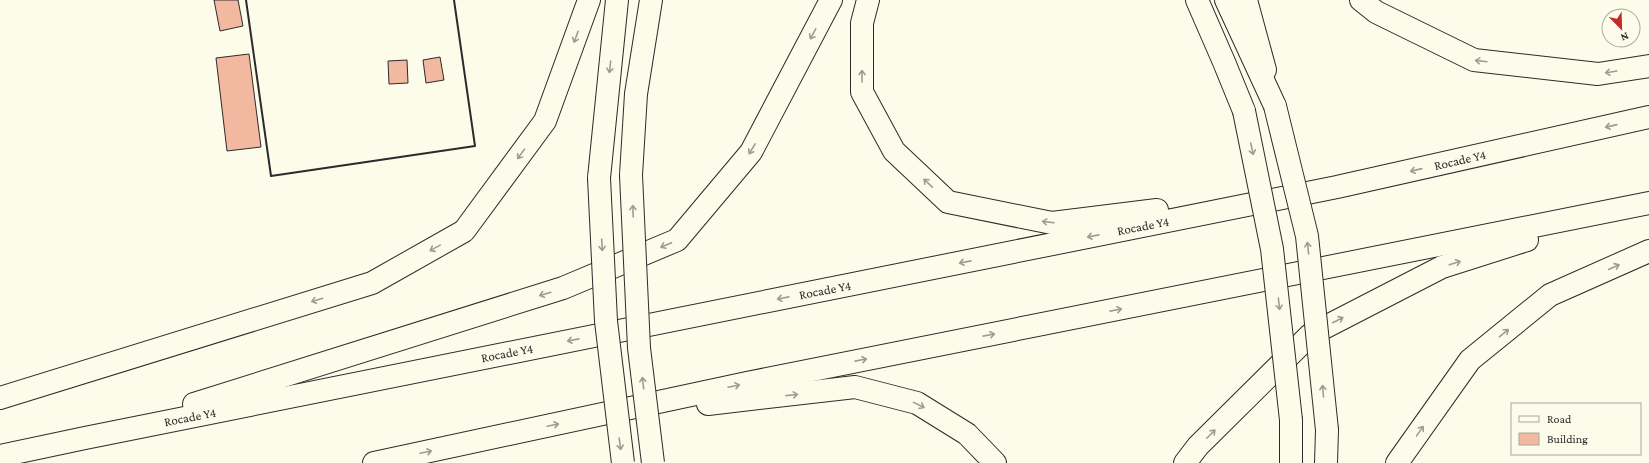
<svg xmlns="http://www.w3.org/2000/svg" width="1649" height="463" viewBox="0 0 1649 463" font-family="'Crimson Pro',serif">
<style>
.building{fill:#f2b8a0;stroke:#2b2b2b}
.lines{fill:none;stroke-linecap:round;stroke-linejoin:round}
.primary-casing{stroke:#2b2b2b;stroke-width:24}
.highway-casing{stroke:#2b2b2b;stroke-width:24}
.primary{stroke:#fdfbea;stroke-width:22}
.highway{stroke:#fdfbea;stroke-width:22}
.primary-bridge-casing{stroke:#2b2b2b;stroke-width:24;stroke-linecap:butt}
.highway-bridge-casing{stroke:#2b2b2b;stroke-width:24;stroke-linecap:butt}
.primary-bridge{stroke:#fdfbea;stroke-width:22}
.highway-bridge{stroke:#fdfbea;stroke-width:22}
.wall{stroke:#2b2b2b;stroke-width:2}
.oneway{stroke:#9e9d94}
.labels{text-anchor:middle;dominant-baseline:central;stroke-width:3;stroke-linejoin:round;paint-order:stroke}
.street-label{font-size:13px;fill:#2b2b2b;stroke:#fdfbea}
</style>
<rect width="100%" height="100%" fill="#fdfbea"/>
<!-- building -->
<g class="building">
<path d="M214,0H238L243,26L220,31Z"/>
<path d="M249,54L261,147L227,151L216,58Z"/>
<path d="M440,57L444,80L426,83L423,60Z"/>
<path d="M407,60L408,83L389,84L388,61Z"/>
</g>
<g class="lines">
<!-- primary casing -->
<g class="primary-casing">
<g id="primary">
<path d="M1246,0L1265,70"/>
<path d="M599,178L617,0"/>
<path d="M1326,463L1327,430"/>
</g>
</g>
<!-- highway casing -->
<g class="highway-casing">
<g id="highway">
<path d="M868,0L862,23V92L894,151L948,202L1052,223L1157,210"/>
<path d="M1197,0L1224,62L1244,111"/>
<path d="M1226,0L1275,106"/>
<path d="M1361,0L1376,12L1474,60L1598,74L1649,66"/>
<path d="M631,175L636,94L651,0"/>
<path d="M0,398L372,283L464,231L545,121L589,0"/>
<path d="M194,404L563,288L677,240L751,152L831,0"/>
<path d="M708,404L855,387L917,403L967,434L995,463"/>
<path d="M0,456L85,438L1337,187L1649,117"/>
<path d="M374,463L747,383L1649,203"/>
<path d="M1185,463L1198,446L1310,335L1442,267L1527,240"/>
<path d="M1291,463V420"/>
<path d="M1397,463L1470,360L1550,295L1649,251"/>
</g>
</g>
<!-- primary -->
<use href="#primary" class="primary"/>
<!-- highway -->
<use href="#highway" class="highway"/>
<!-- primary-bridge casing -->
<g class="primary-bridge-casing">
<g id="primary-bridge">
<path d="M1275,106L1307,236L1327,430"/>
<path d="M599,178L606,321L623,463"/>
</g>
</g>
<!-- highway-bridge casing -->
<g class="highway-bridge-casing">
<g id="highway-bridge">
<path d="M1244,111L1272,249L1291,420"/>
<path d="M631,175L639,348L653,463"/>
</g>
</g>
<!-- primary-bridge -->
<use href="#primary-bridge" class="primary-bridge"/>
<!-- highway-bridge -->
<use href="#highway-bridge" class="highway-bridge"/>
<!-- wall -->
<path class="wall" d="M246,0L271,176L475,146L454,0"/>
</g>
<!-- one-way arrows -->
<defs><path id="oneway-shaft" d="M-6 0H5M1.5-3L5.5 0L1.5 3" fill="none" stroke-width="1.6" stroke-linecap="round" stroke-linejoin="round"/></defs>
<g class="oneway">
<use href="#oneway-shaft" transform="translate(813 34) rotate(118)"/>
<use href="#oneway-shaft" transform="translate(576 37) rotate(110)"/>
<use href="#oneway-shaft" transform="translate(1481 61) rotate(-173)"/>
<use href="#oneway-shaft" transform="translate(610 67) rotate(96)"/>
<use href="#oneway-shaft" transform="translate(1611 72) rotate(171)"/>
<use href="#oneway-shaft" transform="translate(862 76) rotate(-90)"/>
<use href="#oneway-shaft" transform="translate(1611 126) rotate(167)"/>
<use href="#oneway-shaft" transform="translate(752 149) rotate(122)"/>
<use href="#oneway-shaft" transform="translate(1252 149) rotate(78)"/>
<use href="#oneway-shaft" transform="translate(521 154) rotate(126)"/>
<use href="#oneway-shaft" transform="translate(1416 170) rotate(167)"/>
<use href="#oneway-shaft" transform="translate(928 183) rotate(-136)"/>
<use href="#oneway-shaft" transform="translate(633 211) rotate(-92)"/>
<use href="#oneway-shaft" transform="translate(1048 222) rotate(-173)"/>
<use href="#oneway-shaft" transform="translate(1093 236) rotate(169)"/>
<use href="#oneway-shaft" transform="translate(602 245) rotate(87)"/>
<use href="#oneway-shaft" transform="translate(666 245) rotate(157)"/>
<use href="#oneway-shaft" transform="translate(435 248) rotate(151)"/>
<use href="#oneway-shaft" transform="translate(1308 248) rotate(-96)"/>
<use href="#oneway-shaft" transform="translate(965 262) rotate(169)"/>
<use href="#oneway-shaft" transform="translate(1455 263) rotate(-17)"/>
<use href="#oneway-shaft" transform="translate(1614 267) rotate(-24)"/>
<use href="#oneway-shaft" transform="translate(545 294) rotate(163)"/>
<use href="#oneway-shaft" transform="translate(783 298) rotate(169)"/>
<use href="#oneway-shaft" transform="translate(317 300) rotate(163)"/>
<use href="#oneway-shaft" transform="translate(1279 304) rotate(84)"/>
<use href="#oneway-shaft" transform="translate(1116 310) rotate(-11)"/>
<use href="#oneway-shaft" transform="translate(1338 320) rotate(-27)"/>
<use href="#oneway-shaft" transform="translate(1504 333) rotate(-39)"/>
<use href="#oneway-shaft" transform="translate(989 335) rotate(-11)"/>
<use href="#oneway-shaft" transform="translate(573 340) rotate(169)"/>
<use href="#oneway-shaft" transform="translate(861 360) rotate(-11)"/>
<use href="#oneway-shaft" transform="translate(643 383) rotate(-97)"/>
<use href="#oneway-shaft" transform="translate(734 386) rotate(-12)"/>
<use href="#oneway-shaft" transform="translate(1323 391) rotate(-95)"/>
<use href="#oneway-shaft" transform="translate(792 395) rotate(-6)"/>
<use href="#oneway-shaft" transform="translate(919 405) rotate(26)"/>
<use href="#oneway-shaft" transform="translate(553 425) rotate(-12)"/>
<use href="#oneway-shaft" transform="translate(1420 431) rotate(-55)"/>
<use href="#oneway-shaft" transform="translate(1211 434) rotate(-45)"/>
<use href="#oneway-shaft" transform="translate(620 444) rotate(82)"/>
<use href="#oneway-shaft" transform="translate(426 452) rotate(-12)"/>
</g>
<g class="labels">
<!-- street labels -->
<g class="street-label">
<text transform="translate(1460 160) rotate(-13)">Rocade Y4</text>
<text transform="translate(1143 226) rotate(-11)">Rocade Y4</text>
<text transform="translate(825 290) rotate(-11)">Rocade Y4</text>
<text transform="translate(507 353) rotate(-11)">Rocade Y4</text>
<text transform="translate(190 417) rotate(-11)">Rocade Y4</text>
</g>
</g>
<!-- legend -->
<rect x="1511" y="403" width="130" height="52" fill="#fdfbea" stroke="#a9a89e"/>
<rect x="1519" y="416" width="20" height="6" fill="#fdfbea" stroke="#a9a89e"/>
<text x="1547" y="423" font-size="12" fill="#2b2b2b">Road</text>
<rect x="1519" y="433" width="20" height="12" fill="#f2b8a0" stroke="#a9a89e"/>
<text x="1547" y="443" font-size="12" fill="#2b2b2b">Building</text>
<!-- north arrow -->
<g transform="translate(1621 28) rotate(157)"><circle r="19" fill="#fdfbea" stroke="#a9a89e"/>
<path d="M0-3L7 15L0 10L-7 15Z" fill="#c62828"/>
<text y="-6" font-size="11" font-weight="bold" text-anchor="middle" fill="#2b2b2b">N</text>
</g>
</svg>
